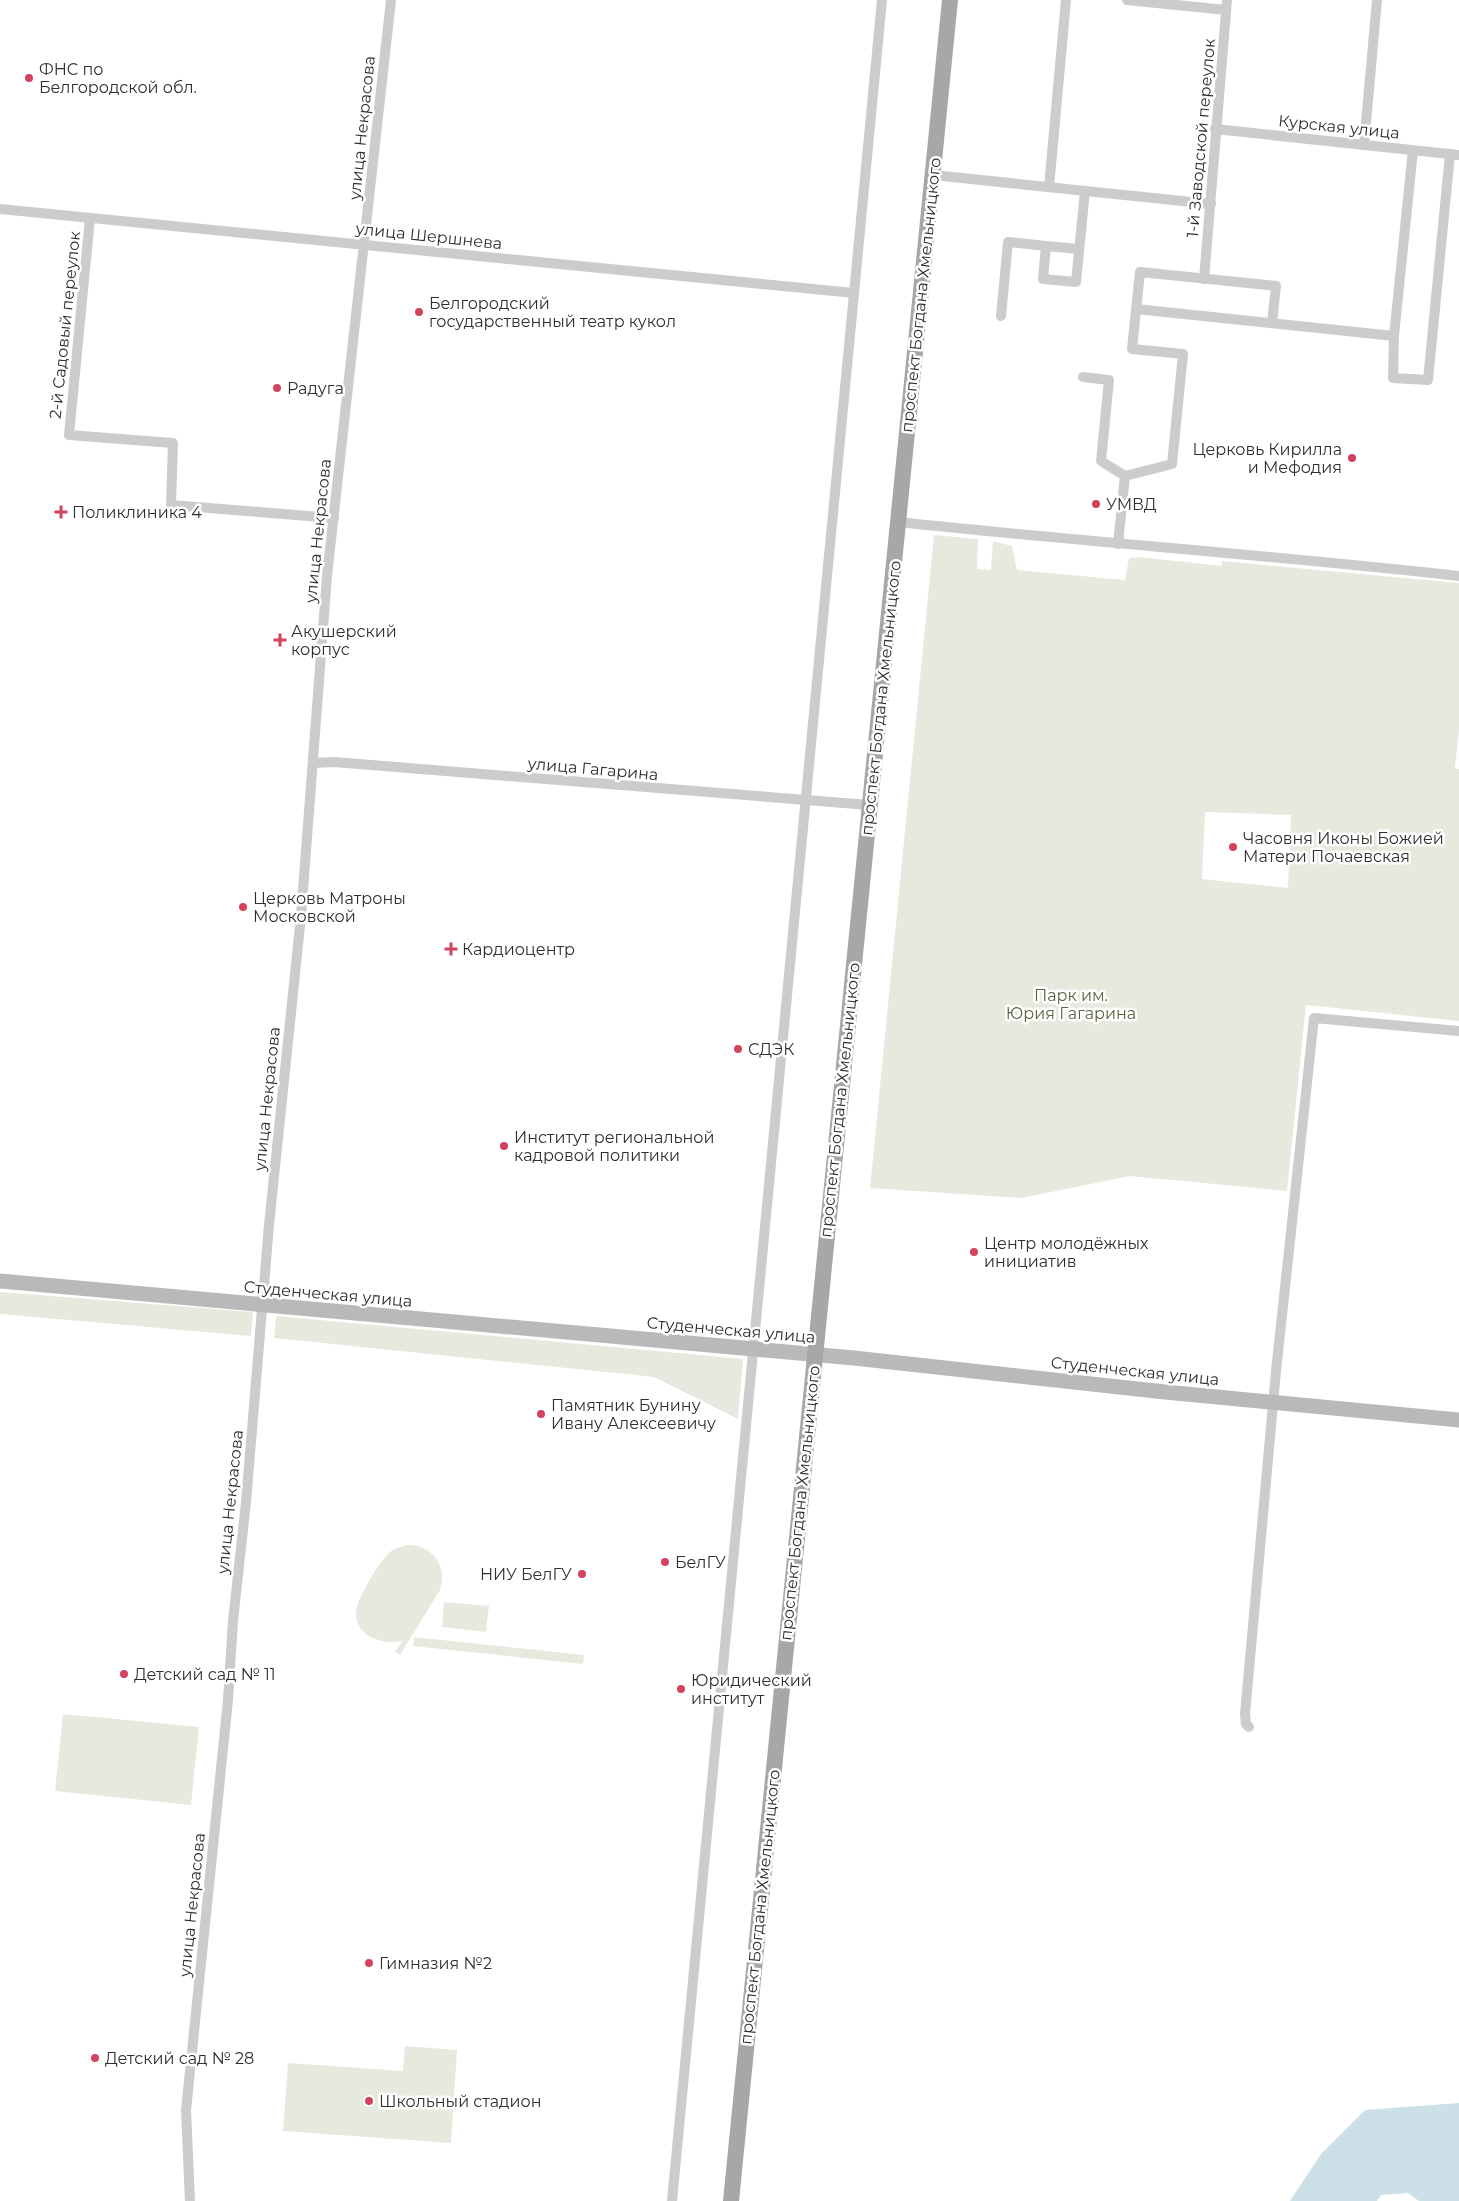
<svg xmlns="http://www.w3.org/2000/svg" width="1459" height="2201" viewBox="0 0 1459 2201" font-family="Montserrat,sans-serif">
<style>
.green{fill:#e6eade;fill-rule:evenodd}
.water{fill:#cce0e8}
.lines{fill:none;stroke-linecap:round;stroke-linejoin:round}
.minor{stroke:#ccc;stroke-width:10}
.secondary{stroke:#b9b9b9;stroke-width:15}
.primary{stroke:#a7a7a7;stroke-width:16}
.poi-dot{fill:#d3435d;stroke:#fff;stroke-width:2}
.labels{text-anchor:middle;dominant-baseline:central;stroke-width:5;stroke-linejoin:round;paint-order:stroke}
.poi-label{font-size:16px;fill:#2f2f2f;stroke:#fff;text-anchor:start}
.street-label{font-size:16px;fill:#2f2f2f;stroke:#fff}
.park-label{font-size:16px;fill:#566640;stroke:#fff}
</style>
<rect width="100%" height="100%" fill="#fff"/>
<!-- green -->
<g class="green">
<path d="M934,535L978,539L977,569L991,570L993,541L1012,546L1017,570L1125,580L1129,558L1138,557L1222,566V561L1459,583V729L1455,768L1459,769V1021L1306,1005L1287,1191L1130,1176L1022,1198L870,1188ZM1205,812L1291,815L1288,888L1202,879Z"/>
<path d="M0,1292L253,1312L251,1336L0,1314Z"/>
<path d="M276,1316L743,1359L738,1419L654,1377L274,1338Z"/>
<path d="M407,1545C433,1545 448,1566 440,1590L400,1655L395,1652L402,1641C382,1645 356,1637 356,1613C356,1600 379,1562 389,1553C394,1548 400,1547 407,1545Z"/>
<path d="M444,1602L489,1606L486,1632L442,1627Z"/>
<path d="M414,1637L584,1655L583,1664L413,1646Z"/>
<path d="M63,1714L199,1727L191,1805L55,1791Z"/>
<path d="M405,2046L457,2050L451,2143L283,2131L288,2063L403,2071Z"/>
</g>
<!-- water -->
<path class="water" d="M1459,2103V2201H1419L1408,2193L1381,2195L1377,2201H1290L1321,2154L1365,2110Z"/>
<g class="lines">
<!-- minor -->
<g class="minor">
<path d="M1127,0L1226,10"/>
<path d="M1215,129L1459,155"/>
<path d="M1364,145L1377,0"/>
<path d="M1413,150L1394,336L1393,378L1428,380L1450,154"/>
<path d="M933,175L1211,204"/>
<path d="M1049,187L1066,0"/>
<path d="M0,209L854,293"/>
<path d="M90,218L69,435L173,443L171,505L334,518"/>
<path d="M1046,246L1079,249"/>
<path d="M1204,279L1227,0"/>
<path d="M1136,309L1394,336"/>
<path d="M1001,316L1008,242L1046,246L1043,279L1076,282L1085,191"/>
<path d="M1083,377L1109,380L1101,461L1125,476"/>
<path d="M898,522C1085,542 1272,555 1459,576"/>
<path d="M1118,544L1125,476L1172,464L1183,354L1132,349L1140,272L1276,286L1272,323"/>
<path d="M313,763L334,762L869,805"/>
<path d="M1249,1727L1246,1724L1245,1714L1276,1371L1314,1018L1459,1031"/>
<path d="M190,2201L186,2110L228,1700L233,1621L246,1502L269,1225L301,916L327,576L391,0"/>
<path d="M672,2201L882,0"/>
</g>
<!-- secondary -->
<path class="secondary" d="M0,1281L854,1358L1165,1392L1459,1420"/>
<!-- primary -->
<path class="primary" d="M731,2201L950,0"/>
</g>
<!-- markers -->
<g class="poi-dot">
<circle cx="29" cy="78" r="5"/>
<circle cx="419" cy="312" r="5"/>
<circle cx="277" cy="388" r="5"/>
<circle cx="1352" cy="458" r="5"/>
<circle cx="1096" cy="504" r="5"/>
<path d="M58.5 504.5h5v5h5v5h-5v5h-5v-5h-5v-5h5z"/>
<path d="M277.5 632.5h5v5h5v5h-5v5h-5v-5h-5v-5h5z"/>
<circle cx="1233" cy="847" r="5"/>
<circle cx="243" cy="907" r="5"/>
<path d="M448.5 941.5h5v5h5v5h-5v5h-5v-5h-5v-5h5z"/>
<circle cx="738" cy="1049" r="5"/>
<circle cx="504" cy="1146" r="5"/>
<circle cx="974" cy="1252" r="5"/>
<circle cx="541" cy="1414" r="5"/>
<circle cx="665" cy="1562" r="5"/>
<circle cx="582" cy="1574" r="5"/>
<circle cx="124" cy="1674" r="5"/>
<circle cx="681" cy="1689" r="5"/>
<circle cx="369" cy="1963" r="5"/>
<circle cx="95" cy="2058" r="5"/>
<circle cx="369" cy="2101" r="5"/>
</g>
<g class="labels">
<!-- poi labels -->
<g class="poi-label">
<text x="39" y="69">ФНС по<tspan x="39" dy="18">Белгородской обл.</tspan></text>
<text x="429" y="303">Белгородский<tspan x="429" dy="18">государственный театр кукол</tspan></text>
<text x="287" y="388">Радуга</text>
<text x="1342" y="449" text-anchor="end">Церковь Кирилла<tspan x="1342" dy="18">и Мефодия</tspan></text>
<text x="1106" y="504">УМВД</text>
<text x="72" y="512">Поликлиника 4</text>
<text x="291" y="631">Акушерский<tspan x="291" dy="18">корпус</tspan></text>
<text x="1243" y="838">Часовня Иконы Божией<tspan x="1243" dy="18">Матери Почаевская</tspan></text>
<text x="253" y="898">Церковь Матроны<tspan x="253" dy="18">Московской</tspan></text>
<text x="462" y="949">Кардиоцентр</text>
<text x="748" y="1049">СДЭК</text>
<text x="514" y="1137">Институт региональной<tspan x="514" dy="18">кадровой политики</tspan></text>
<text x="984" y="1243">Центр молодёжных<tspan x="984" dy="18">инициатив</tspan></text>
<text x="551" y="1405">Памятник Бунину<tspan x="551" dy="18">Ивану Алексеевичу</tspan></text>
<text x="675" y="1562">БелГУ</text>
<text x="572" y="1574" text-anchor="end">НИУ БелГУ</text>
<text x="134" y="1674">Детский сад № 11</text>
<text x="691" y="1680">Юридический<tspan x="691" dy="18">институт</tspan></text>
<text x="379" y="1963">Гимназия №2</text>
<text x="105" y="2058">Детский сад № 28</text>
<text x="379" y="2101">Школьный стадион</text>
</g>
<!-- street labels -->
<g class="street-label">
<text transform="translate(1339 127) rotate(6)">Курская улица</text>
<text transform="translate(362 128) rotate(-84)">улица Некрасова</text>
<text transform="translate(1201 138) rotate(-85)">1-й Заводской переулок</text>
<text transform="translate(429 236) rotate(6)">улица Шершнева</text>
<text transform="translate(921 295) rotate(-84)">проспект Богдана Хмельницкого</text>
<text transform="translate(65 325) rotate(-84)">2-й Садовый переулок</text>
<text transform="translate(318 531) rotate(-84)">улица Некрасова</text>
<text transform="translate(881 698) rotate(-84)">проспект Богдана Хмельницкого</text>
<text transform="translate(593 769) rotate(5)">улица Гагарина</text>
<text transform="translate(267 1099) rotate(-84)">улица Некрасова</text>
<text transform="translate(840 1100) rotate(-84)">проспект Богдана Хмельницкого</text>
<text transform="translate(328 1294) rotate(5)">Студенческая улица</text>
<text transform="translate(731 1330) rotate(5)">Студенческая улица</text>
<text transform="translate(1135 1371) rotate(6)">Студенческая улица</text>
<text transform="translate(230 1502) rotate(-84)">улица Некрасова</text>
<text transform="translate(800 1503) rotate(-84)">проспект Богдана Хмельницкого</text>
<text transform="translate(192 1905) rotate(-84)">улица Некрасова</text>
<text transform="translate(760 1907) rotate(-84)">проспект Богдана Хмельницкого</text>
</g>
<!-- park labels -->
<g class="park-label">
<text x="1071" y="995">Парк им.<tspan x="1071" dy="18">Юрия Гагарина</tspan></text>
</g>
</g>
</svg>
